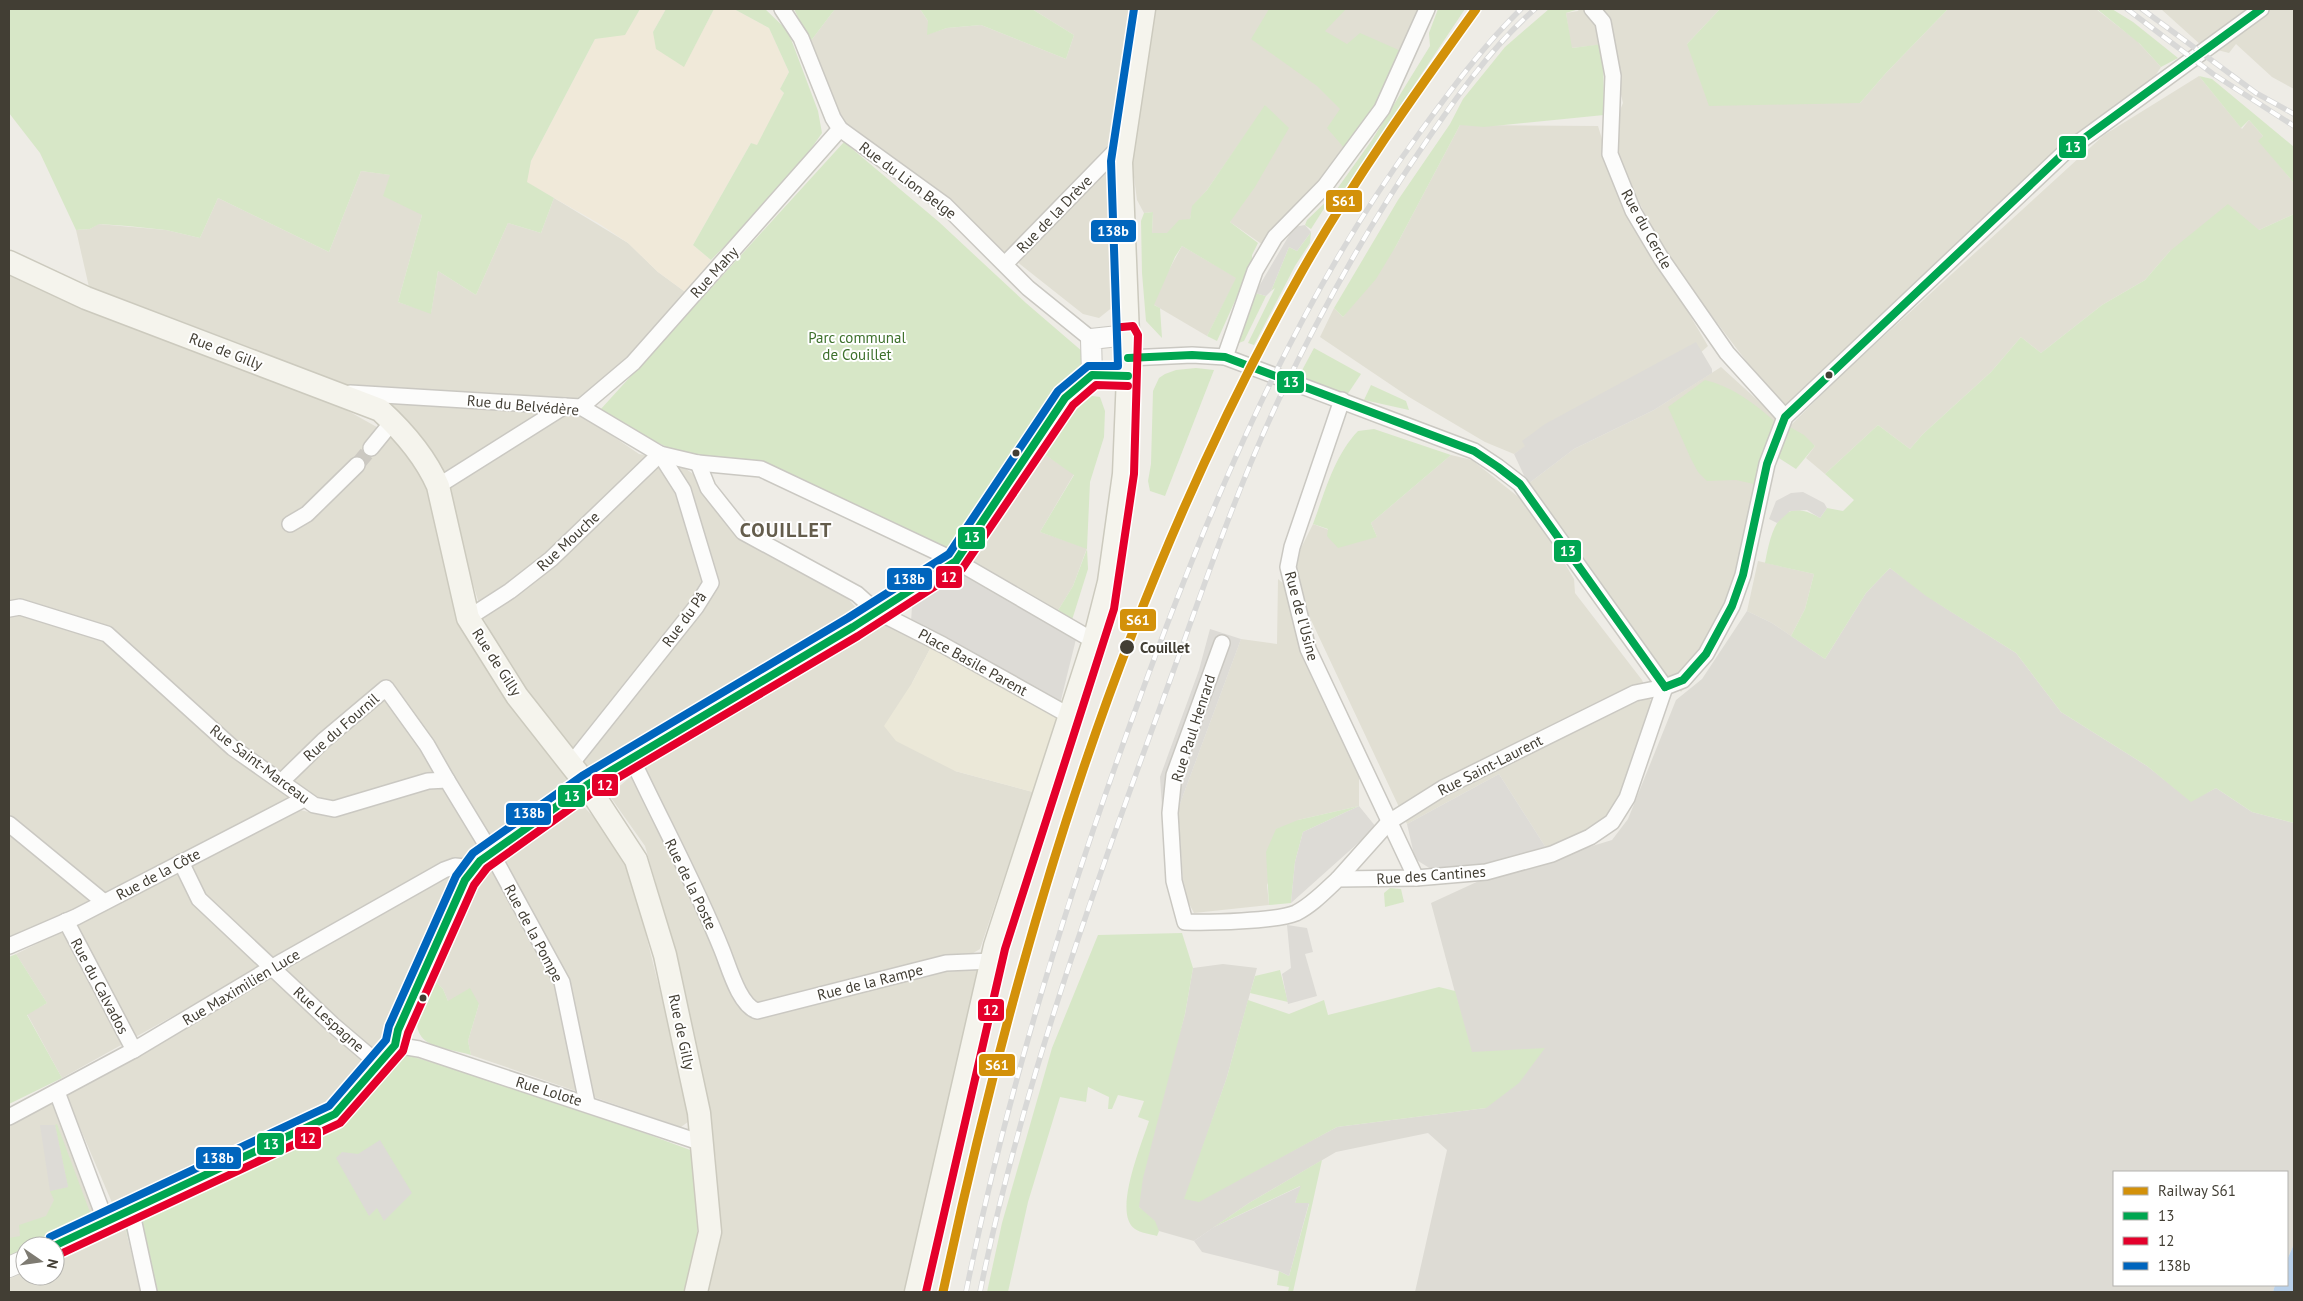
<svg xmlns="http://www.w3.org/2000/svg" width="2303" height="1301" viewBox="0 0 2303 1301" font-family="'PT Sans',sans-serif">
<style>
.residential{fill:#e1dfd3}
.commercial{fill:#f0e9d9}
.industrial{fill:#dddbd4}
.education{fill:#ebe8d8}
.green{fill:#d7e7c7}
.parking{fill:#dddbd6}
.water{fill:#b8d0ea}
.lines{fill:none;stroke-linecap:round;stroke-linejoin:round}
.minor-tunnel{stroke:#ccc9c2;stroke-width:15;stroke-dasharray:15 8;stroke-linecap:butt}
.minor-casing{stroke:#cac8c2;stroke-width:18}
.tertiary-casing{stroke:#cac8c2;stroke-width:22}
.secondary-casing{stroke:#cccabe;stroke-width:25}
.minor{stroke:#fcfcfb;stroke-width:15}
.tertiary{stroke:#fcfcfb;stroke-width:20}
.secondary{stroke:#f5f4ed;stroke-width:22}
.rail-casing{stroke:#d8d8d7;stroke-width:5.5}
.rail{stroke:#fff;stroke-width:4;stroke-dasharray:11;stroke-linecap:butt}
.bus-1-casing{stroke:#fff;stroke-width:11}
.bus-2-casing{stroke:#fff;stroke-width:11}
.bus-3-casing{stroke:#fff;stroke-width:11}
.bus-1{stroke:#00a651;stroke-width:8}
.bus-2{stroke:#e4002b;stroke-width:8}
.bus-3{stroke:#0065bd;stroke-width:8}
.rail-1-casing{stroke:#fff;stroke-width:12}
.rail-1{stroke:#d3910a;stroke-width:9}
.bus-dot{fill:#423e34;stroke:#fff;stroke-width:2}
.labels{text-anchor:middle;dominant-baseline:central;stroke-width:4;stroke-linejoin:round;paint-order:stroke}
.street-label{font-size:15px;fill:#423e34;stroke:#fff}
.park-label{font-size:15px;fill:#3d702b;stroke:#fff}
.stop-label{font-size:15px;font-weight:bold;fill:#423e34;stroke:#fff;text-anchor:start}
.district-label{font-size:20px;font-weight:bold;letter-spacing:1px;fill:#645d4c;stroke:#fff}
.line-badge{stroke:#fff;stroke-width:2}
.badge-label{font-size:14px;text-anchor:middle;font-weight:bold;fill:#fff}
</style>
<rect width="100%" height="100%" fill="#eeece6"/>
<!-- residential -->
<g class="residential">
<path d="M835,9H920L928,21V34L947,28L981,25L1066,59L1074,35L1032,9H1135L1119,302L1099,318L1083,314L844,125L810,42Z"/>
<path d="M1149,9H1421L1379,98L1333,168L1263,245L1230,222L1266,105L1207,190L1193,206L1190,219L1168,233H1152L1153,212L1144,213L1137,200L1131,154Z"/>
<path d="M1579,9H1720L1687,44L1860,103L1886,73L1948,9H2096L2137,41L2161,67L2148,87L2038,185L1791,416L1756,374L1667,257L1618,161L1614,125L1623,103L1613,61L1599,45L1571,48L1566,13L1578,11Z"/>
<path d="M2161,9H2294V89L2272,77L2236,44L2229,53L2202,46Z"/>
<path d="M2199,76L2242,129L2249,120L2263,136L2259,141L2294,183V214L2259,230L2170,251L2145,280L2102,305L2041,353L2021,337L1991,372L1923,434L1910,449L1878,425L1825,474L1806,458L1815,446L1789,427L1838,378L2104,135Z"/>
<path d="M1460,125L1598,126L1608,159L1630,214L1708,346L1677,374L1526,446L1514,454L1485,442L1409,397L1320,337L1334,308L1343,317L1396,246Z"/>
<path d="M361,171L391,175L422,215L398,302L431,313L438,271L476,295L508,223L541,233L554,198L628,243L658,272L688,294L668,318L580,404L339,387L144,315L89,287L76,230L90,229L98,224L166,230L200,238L218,198L329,252Z"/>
<path d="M1182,246L1237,278L1207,336L1151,303Z"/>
<path d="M9,275L334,403L391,435L426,482L459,619L576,786L491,840L455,890L376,1055L202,895L191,866L296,809L313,813L359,806L423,776L330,801L307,793L290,795L284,806L109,896L9,941Z"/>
<path d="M1721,367L1776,417L1755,501L1740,599L1705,664L1681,692L1627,626L1528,484L1574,449L1654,410Z"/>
<path d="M389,401L576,411L639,454L675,461L696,476L738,537L838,588L862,614L590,771L513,679L483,617L452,515L416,436Z"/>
<path d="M1044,454L1074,474L1040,532L1087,548L1073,586L1057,612L966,564L1026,474Z"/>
<path d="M1451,455L1472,460L1531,507L1574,579L1575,593L1642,680L1651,701L1638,771L1605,821L1548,851L1499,774L1407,824L1303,603L1294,562L1313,524L1329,530L1377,537L1371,523Z"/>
<path d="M1758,561L1814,574L1805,609L1791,636L1772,623L1747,611Z"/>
<path d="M1278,579L1284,584L1295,619L1303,659L1359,774V806L1298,820L1267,885L1269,905L1194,913L1184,894L1178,809L1241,639L1277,644Z"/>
<path d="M883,621L931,647L912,683L955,771L1033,792L980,949L958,962L982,972L906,1292H706L717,1252L716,1160L676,951L645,846L609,795L642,767L765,690Z"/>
<path d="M579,802L618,841L630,871L692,1119L681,1127L471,1055L468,1041L479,1004L448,1001L443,989L432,978L462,908L505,853Z"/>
<path d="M179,874L261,967L62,1078L27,1014L47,1003L16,954Z"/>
<path d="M271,974L366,1061L363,1071L312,1113L116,1212L66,1095Z"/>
<path d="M55,1102L96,1212L30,1246H25V1249L9,1257V1124Z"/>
<path d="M125,1227L141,1292H9V1279L25,1272V1276H55V1258Z"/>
</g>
<!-- commercial -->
<path class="commercial" d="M640,9H666L653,32L684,66L714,9H734L769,28L789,72L780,89L784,93L757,146L751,143L693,245L711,260L688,294L658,272L628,243L598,223L526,182L531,161L595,39L625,34Z"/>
<!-- industrial -->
<path class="industrial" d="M1890,568L1936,602L2016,653L2061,712L2147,766L2191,801L2216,788L2252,812L2294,823V1244L2287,1260V1172H2114V1285H2275L2273,1292H1415L1447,1150L1428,1133L1336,1152L1249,1203L1194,1241L1159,1231L1139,1207V1179L1185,1014L1193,968L1223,964L1257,968L1227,1077L1185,1199L1251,1173L1337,1127L1486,1108L1431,903L1481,880L1612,840L1628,819L1676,700L1702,679L1747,611L1772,623L1825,659L1866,593Z"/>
<!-- education -->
<path class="education" d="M931,647L1062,720L1045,779L1033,792L955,771L896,741L884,726L912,683Z"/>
<!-- green -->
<g class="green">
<path d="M9,9H640L625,35L595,39L531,161L527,182L554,198L541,233L508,223L476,295L438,271L431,314L398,302L422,215L383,196L390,175L361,171L329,252L218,198L200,238L166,230L128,226L99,224L90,229L76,230L40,153L9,113Z"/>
<path d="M666,9H714L684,67L656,49L653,32Z"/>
<path d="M734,9H765L788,31L818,111L822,133L790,179L711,260L693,245L751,143L757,145L784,93L780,89L789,72L769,28Z"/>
<path d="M794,9H835L810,42Z"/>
<path d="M920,9H1032L1074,35L1066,59L981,25L947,28L927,35L928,21Z"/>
<path d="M1269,9H1346L1325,31L1347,44L1360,33L1401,51L1379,98L1345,149L1327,128L1340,109L1317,86L1251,39Z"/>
<path d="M1438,9H1465L1338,199L1332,196L1311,229L1305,225L1307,220L1332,196L1372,140L1430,46L1429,33Z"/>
<path d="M1549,9H1579L1566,13L1572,48L1603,44L1604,115L1484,127L1460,125L1396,246L1376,279L1343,317L1334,308L1398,200L1450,124L1463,99L1505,47Z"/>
<path d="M1720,9H1948L1886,73L1860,103L1709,106L1687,44Z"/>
<path d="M2097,9H2112L2133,22L2178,58L2161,67L2140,44Z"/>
<path d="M2199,76L2212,79L2294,147V183L2258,141L2263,136L2249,120L2241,128Z"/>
<path d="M1265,105L1289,128L1255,187L1230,222L1258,243L1252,255V263L1217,341L1207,336L1236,278L1182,246L1175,257L1154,305L1160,308L1162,338L1146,321L1142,273L1141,221L1144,213L1153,212L1152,233H1167L1179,220L1190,219L1192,206L1207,190Z"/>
<path d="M844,142L939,222L1026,303L1083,352L1085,372L1049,402L948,549L759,463L718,459L671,449L644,436L600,410Z"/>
<path d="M2228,204L2259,230L2294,214V823L2252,812L2216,788L2191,802L2147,766L2061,712L2016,653L1926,596L1890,568L1866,593L1825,659L1791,636L1805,609L1814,574L1765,563C1771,531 1779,494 1820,518L1827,508L1843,511L1854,500L1825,474L1878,425L1910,449L1923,434L1991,372L2021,337L2041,353L2102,305L2145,280L2170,251Z"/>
<path d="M1311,232L1310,243L1295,266L1254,345L1248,343L1275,288L1271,291L1289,247L1297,251Z"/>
<path d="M1255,293L1266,296L1244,341L1236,344Z"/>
<path d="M1314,348L1361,374L1347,395L1299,376Z"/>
<path d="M1196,368L1214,370L1165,496L1150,491L1148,481L1151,464L1153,391L1159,378L1165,374L1176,370Z"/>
<path d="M1705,380C1731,386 1754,403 1774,421L1760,482L1754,484L1736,480L1707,481L1698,472L1691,459L1668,407Z"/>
<path d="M1371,385L1406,401L1409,410L1364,400Z"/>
<path d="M1085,395L1100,397L1105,411L1104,437L1090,482L1087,548L1088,569L1072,620L1057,612L1073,586L1087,549L1040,532L1074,475L1044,454Z"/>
<path d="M1783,423L1804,435L1815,446L1796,469L1771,453Z"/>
<path d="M1374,429L1451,455L1371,523L1377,537L1338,548L1327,536L1328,529L1313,524C1325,492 1334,456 1358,431Z"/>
<path d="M1359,806L1303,832L1295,862L1291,903L1269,905L1266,852L1276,829L1298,820Z"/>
<path d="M1390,888L1401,889L1404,902L1385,907L1384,893Z"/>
<path d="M1182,933L1193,968L1185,1014L1143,1178L1139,1207L1155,1221L1159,1231L1157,1236C1151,1234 1140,1233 1135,1229C1112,1214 1142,1143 1149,1121L1138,1117L1144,1101L1118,1095L1112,1109H1108L1109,1097L1088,1087L1086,1102L1060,1097L1028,1202L1008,1292H987L1002,1223L1052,1048L1098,935Z"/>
<path d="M16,954L47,1003L27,1015L62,1078L9,1104V957Z"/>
<path d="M1280,970L1288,1002L1250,993L1255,976Z"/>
<path d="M432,978L443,989L448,1001L470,988L479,1004L468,1041L471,1055C458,1051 440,1049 429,1043C404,1028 424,996 432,978Z"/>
<path d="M1439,987L1455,991L1472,1052L1545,1048L1519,1083L1486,1108L1337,1127L1199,1202L1184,1199L1227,1077L1248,1000L1289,1014L1324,1000L1328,1015Z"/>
<path d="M404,1054C502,1083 598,1115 693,1151L698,1245L688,1292H143L125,1227L204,1190L363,1096Z"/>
<path d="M57,1124L91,1215L30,1246H25V1249L9,1257V1238L20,1236L19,1225L46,1216L54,1200L50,1191L68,1187L55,1125Z"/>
<path d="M1322,1160L1293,1292H1288L1289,1287L1277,1285L1279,1271L1289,1276L1309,1204L1295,1203L1300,1186L1214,1227L1249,1203Z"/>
</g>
<!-- parking -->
<g class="parking">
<path d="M1305,225L1311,232L1297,251L1289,247L1271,291L1266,296L1255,293L1294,227Z"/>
<path d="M1696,342L1712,369V373L1654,410L1574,449L1528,484L1514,454L1525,446L1522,441L1545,424Z"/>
<path d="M1803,492L1824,503L1827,508L1820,518L1807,510L1790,511L1777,523L1769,519L1776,501L1791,493Z"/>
<path d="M961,573L1077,635L1060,704L911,621L912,607L941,582Z"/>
<path d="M1210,629L1241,639L1178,809L1162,807L1160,777L1199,670Z"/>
<path d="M1499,774L1548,851L1454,871L1431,869L1415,859L1407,824Z"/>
<path d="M1359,806L1376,827L1291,903L1295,862L1303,832Z"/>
<path d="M1287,925L1307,928L1313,952L1305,954L1317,996L1288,1004L1282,974L1291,968Z"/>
<path d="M40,1125H55L68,1187L50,1191Z"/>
<path d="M380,1140L412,1193L384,1221L377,1208L369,1216L336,1158L342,1152L358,1154Z"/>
<path d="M1301,1186L1295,1203H1309L1289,1276L1279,1271L1202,1252L1194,1241L1214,1227Z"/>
</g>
<!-- water -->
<path class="water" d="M2294,1244V1292H2273L2275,1285H2287V1260Z"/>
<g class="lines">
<!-- minor-tunnel -->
<path class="minor-tunnel" d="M357,465L371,448"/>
<!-- minor casing -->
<g class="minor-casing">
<g id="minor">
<path d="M782,9L801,38L833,118L840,129L945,205L1028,288L1091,339"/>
<path d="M1592,9L1603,22L1613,76L1610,154L1633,211L1661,258L1727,353L1785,417"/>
<path d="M1005,264L1124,142"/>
<path d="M1225,357L1255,271L1275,237L1325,186L1382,109L1427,9"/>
<path d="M1128,358L1192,355L1225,357L1474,451L1498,467L1520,484L1665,687"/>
<path d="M350,393L581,407L660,454L698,463L761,469L956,561L1094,641"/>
<path d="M1342,400L1292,547L1288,567L1308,649L1416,878"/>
<path d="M581,407L633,363L840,129"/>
<path d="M371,448L393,421"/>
<path d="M698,463L708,488L743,532L857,594L876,611L943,645L1070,716"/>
<path d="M438,486L565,406"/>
<path d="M290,524L307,514L357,465"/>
<path d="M9,609L20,607L107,634L233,748L314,805L334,809L428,781L447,780L492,854L562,982L587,1103"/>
<path d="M468,618L510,591L551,559L660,454"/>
<path d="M1222,643L1174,775L1170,813L1174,881L1185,922C1207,923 1278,921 1296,913C1312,905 1325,891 1338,879L1416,878L1486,872L1552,854L1590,837L1612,822L1627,798L1665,687"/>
<path d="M632,759C662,823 696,885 722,950C729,967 739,1005 757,1011L946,963L992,961"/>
<path d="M571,764L696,607L711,583L683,490L660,454"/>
<path d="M282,781L323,741L386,688L427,745L447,780"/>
<path d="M9,824L104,902"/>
<path d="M181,862L199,899L333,1025L380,1065"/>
<path d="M1338,879L1389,822L1443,788L1635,693L1665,687L1683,680L1706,654L1732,606L1743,575L1767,464L1785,417L2064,153L2261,9"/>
<path d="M66,921L134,1050"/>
<path d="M9,946L76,917L304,799"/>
<path d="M395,1045L419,1049L702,1143"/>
<path d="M57,1092L106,1222"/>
<path d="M9,1117L134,1050L283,961L444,870L455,866L475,868"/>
<path d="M131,1209L149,1292"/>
</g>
</g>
<!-- tertiary casing -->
<g class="tertiary-casing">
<g id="tertiary">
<path d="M1092,375L1091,339L1128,335"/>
<path d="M54,1246L335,1114L395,1045L398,1030L465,880L480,861L587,785L853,627L956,561L1065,398L1092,375L1128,376"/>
<path d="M9,1267L25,1260"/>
</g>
</g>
<!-- secondary casing -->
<g class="secondary-casing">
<g id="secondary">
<path d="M9,262L86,298L380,410C404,432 425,456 438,486L468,618L517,696L587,785L636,860L665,955L699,1113L710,1232L696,1292"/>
<path d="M916,1292L995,946L1094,641L1109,582L1124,474L1128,376V335L1121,162L1144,9"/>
</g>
</g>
<!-- minor -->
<use href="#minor" class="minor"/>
<!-- tertiary -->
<use href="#tertiary" class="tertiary"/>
<!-- secondary -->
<use href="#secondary" class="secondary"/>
<!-- rail casing -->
<g class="rail-casing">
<g id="rail">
<path d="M2127,9L2213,74L2294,126"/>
<path d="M2142,9L2256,93L2294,114"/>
<path d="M966,1292C1007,1090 1068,894 1139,700C1211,502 1293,306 1418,135C1450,91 1482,47 1521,9"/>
<path d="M980,1292C1020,1095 1088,905 1157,716C1196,610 1231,501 1279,399C1320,313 1366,230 1419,152C1453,102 1489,49 1535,9"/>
</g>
</g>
<!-- rail -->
<use href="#rail" class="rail"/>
<!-- bus-1 casing -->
<g class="bus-1-casing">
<g id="bus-1">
<path d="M1128,358L1192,355L1225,357L1474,451L1498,467L1520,484L1665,687"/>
<path d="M1665,687L1683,680L1706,654L1732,606L1743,575L1767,464L1785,417L2064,153L2261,9"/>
<path d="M54,1246L335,1114L395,1045L398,1030L465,880L480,861L587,785L853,627L956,561L1065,398L1092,375L1128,376"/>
</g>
</g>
<!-- bus-2 casing -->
<g class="bus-2-casing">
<g id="bus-2">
<path d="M58,1255L340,1123L403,1051L408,1033L474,885L487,868L592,793L858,636L962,569L1073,405L1096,385L1128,386"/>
<path d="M926,1292L1005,949L1114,609L1134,474L1138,335L1133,326L1122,327"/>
</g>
</g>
<!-- bus-3 casing -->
<g class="bus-3-casing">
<path id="bus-3" d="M50,1237L329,1106L386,1040L389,1026L456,876L473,853L582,776L848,618L949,554L1058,391L1088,366H1118L1111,161L1134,9"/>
</g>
<!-- bus-1 -->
<use href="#bus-1" class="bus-1"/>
<!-- bus-2 -->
<use href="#bus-2" class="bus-2"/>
<!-- bus-3 -->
<use href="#bus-3" class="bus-3"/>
<!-- rail-1 casing -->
<g class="rail-1-casing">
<path id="rail-1" d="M943,1292C1019,937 1122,591 1301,273C1353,181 1414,95 1476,9"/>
</g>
<!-- rail-1 -->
<use href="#rail-1" class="rail-1"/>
</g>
<!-- markers -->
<g class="bus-dot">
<circle cx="1829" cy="375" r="4.5"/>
<circle cx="1016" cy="453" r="4.5"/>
<circle cx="1127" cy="647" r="8"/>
<circle cx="423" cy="998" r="4.5"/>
</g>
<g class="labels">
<!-- street labels -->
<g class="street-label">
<text transform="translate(908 180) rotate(37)">Rue du Lion Belge</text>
<text transform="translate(1054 214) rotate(-46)">Rue de la Drève</text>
<text transform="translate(1647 229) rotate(61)">Rue du Cercle</text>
<text transform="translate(714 272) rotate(-48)">Rue Mahy</text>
<text transform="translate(226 351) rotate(21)">Rue de Gilly</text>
<text transform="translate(523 405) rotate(5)">Rue du Belvédère</text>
<text transform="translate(568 541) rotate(-43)">Rue Mouche</text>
<text transform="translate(1302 616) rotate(75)">Rue de l'Usine</text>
<text transform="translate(684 619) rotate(-54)">Rue du Pâ</text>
<text transform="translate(497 662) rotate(57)">Rue de Gilly</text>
<text transform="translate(973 662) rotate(29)">Place Basile Parent</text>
<text transform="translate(341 727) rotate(-41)">Rue du Fournil</text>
<text transform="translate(1193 728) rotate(-72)">Rue Paul Henrard</text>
<text transform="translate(260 764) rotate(37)">Rue Saint-Marceau</text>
<text transform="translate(1490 765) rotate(-27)">Rue Saint-Laurent</text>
<text transform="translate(158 874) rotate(-28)">Rue de la Côte</text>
<text transform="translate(1431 875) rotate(-4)">Rue des Cantines</text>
<text transform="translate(691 884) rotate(64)">Rue de la Poste</text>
<text transform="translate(534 933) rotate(62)">Rue de la Pompe</text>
<text transform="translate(870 982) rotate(-14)">Rue de la Rampe</text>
<text transform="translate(100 986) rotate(62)">Rue du Calvados</text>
<text transform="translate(241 987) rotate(-31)">Rue Maximilien Luce</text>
<text transform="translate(329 1019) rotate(42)">Rue Lespagne</text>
<text transform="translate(682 1032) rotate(78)">Rue de Gilly</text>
<text transform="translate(549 1091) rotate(17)">Rue Lolote</text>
</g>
<!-- park labels -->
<g class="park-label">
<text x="857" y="337">Parc communal<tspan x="857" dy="17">de Couillet</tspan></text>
</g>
<!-- stop labels -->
<g class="stop-label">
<text x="1140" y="647">Couillet</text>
</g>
<!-- district labels -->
<g class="district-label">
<text x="786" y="530">COUILLET</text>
</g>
</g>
<g class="line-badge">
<rect x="2058" y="135" width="29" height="24" rx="5" fill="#00a651"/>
<rect x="1325" y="189" width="38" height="24" rx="5" fill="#d3910a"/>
<rect x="1090" y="219" width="47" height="24" rx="5" fill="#0065bd"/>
<rect x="1276" y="370" width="29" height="24" rx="5" fill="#00a651"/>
<rect x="957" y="526" width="29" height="24" rx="5" fill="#00a651"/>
<rect x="1553" y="539" width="29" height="24" rx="5" fill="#00a651"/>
<rect x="935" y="565" width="28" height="24" rx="5" fill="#e4002b"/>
<rect x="886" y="567" width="47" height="24" rx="5" fill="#0065bd"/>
<rect x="1119" y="608" width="38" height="24" rx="5" fill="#d3910a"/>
<rect x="591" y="773" width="28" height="24" rx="5" fill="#e4002b"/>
<rect x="557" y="784" width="29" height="24" rx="5" fill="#00a651"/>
<rect x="505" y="802" width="47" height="24" rx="5" fill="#0065bd"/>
<rect x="977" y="998" width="28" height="24" rx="5" fill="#e4002b"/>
<rect x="978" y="1053" width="38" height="24" rx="5" fill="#d3910a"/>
<rect x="294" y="1126" width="28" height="24" rx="5" fill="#e4002b"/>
<rect x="256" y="1132" width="29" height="24" rx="5" fill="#00a651"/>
<rect x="195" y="1146" width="47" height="24" rx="5" fill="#0065bd"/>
</g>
<g class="badge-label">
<text x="2073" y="152">13</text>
<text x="1344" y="206">S61</text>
<text x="1113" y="236">138b</text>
<text x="1291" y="387">13</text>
<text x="972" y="542">13</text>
<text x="1568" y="556">13</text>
<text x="949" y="582">12</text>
<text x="909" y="584">138b</text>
<text x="1138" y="625">S61</text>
<text x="605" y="790">12</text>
<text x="572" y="801">13</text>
<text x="529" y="818">138b</text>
<text x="991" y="1015">12</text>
<text x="997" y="1070">S61</text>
<text x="308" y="1143">12</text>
<text x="271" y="1149">13</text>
<text x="218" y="1163">138b</text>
</g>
<!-- border -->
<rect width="2303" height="1301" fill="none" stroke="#423e34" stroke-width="20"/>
<!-- legend -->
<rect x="2113" y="1171" width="175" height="115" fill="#ffffff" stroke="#b3b2ae"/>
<rect x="2123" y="1187" width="25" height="8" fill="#d3910a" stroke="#b3b2ae"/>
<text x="2158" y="1196" font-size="15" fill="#423e34">Railway S61</text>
<rect x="2123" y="1212" width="25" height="8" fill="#00a651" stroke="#b3b2ae"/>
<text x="2158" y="1221" font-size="15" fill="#423e34">13</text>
<rect x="2123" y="1237" width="25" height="8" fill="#e4002b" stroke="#b3b2ae"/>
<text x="2158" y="1246" font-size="15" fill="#423e34">12</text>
<rect x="2123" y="1262" width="25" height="8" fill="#0065bd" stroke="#b3b2ae"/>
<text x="2158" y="1271" font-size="15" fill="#423e34">138b</text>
<!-- north arrow -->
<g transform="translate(40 1261) rotate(103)"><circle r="24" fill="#ffffff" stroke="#b3b2ae"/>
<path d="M0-4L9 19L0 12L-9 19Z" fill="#7e7b72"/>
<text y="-8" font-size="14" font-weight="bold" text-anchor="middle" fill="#423e34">N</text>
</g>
</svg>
